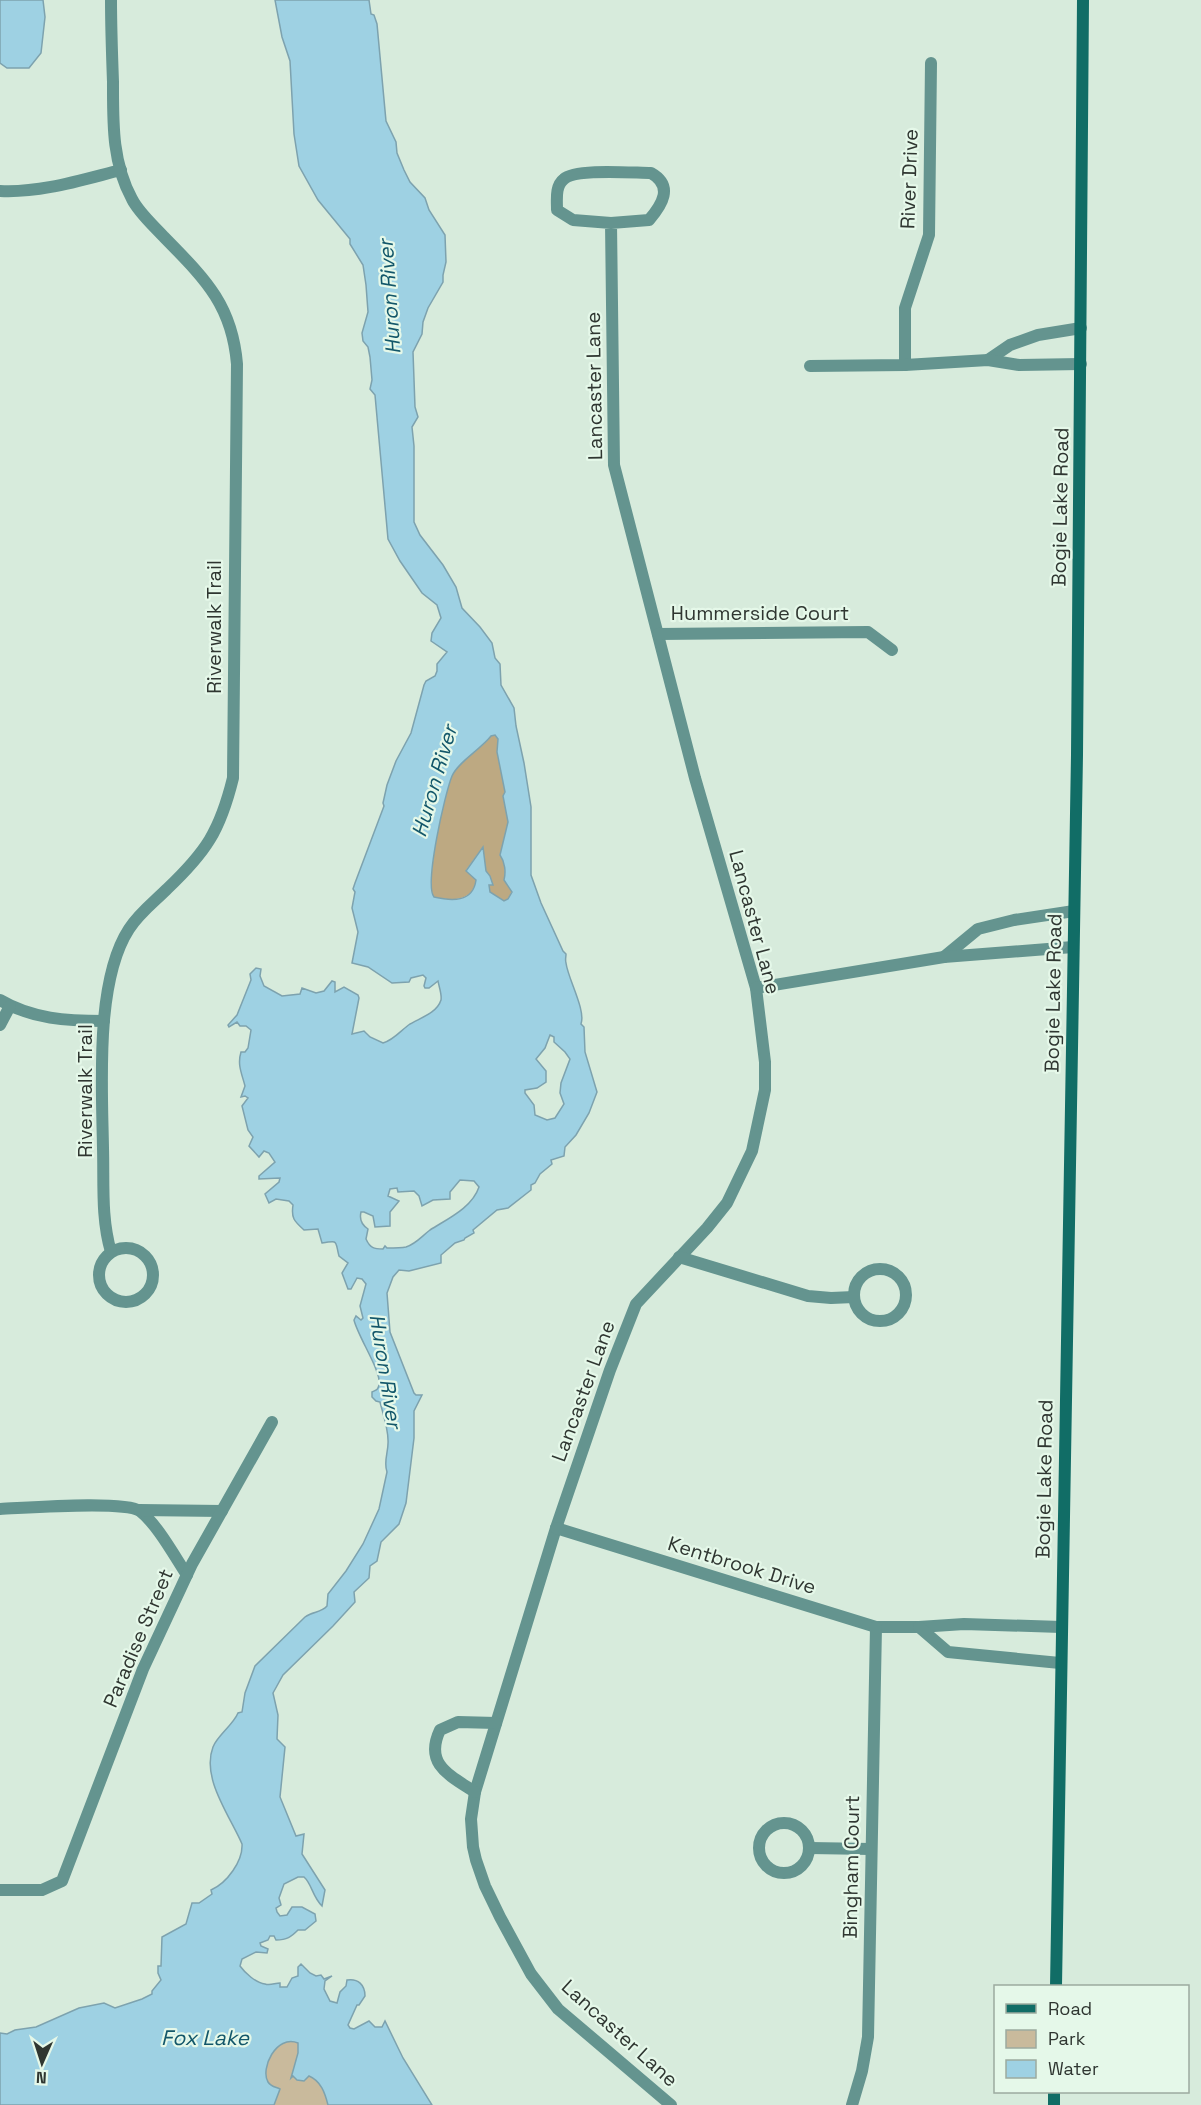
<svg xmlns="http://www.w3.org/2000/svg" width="1201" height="2105" viewBox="0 0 1201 2105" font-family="'Space Grotesk',sans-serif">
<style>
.green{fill:#c9ba9c}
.forest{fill:#bda982}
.water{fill:#9ed1e3;stroke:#7da2ae;stroke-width:1.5;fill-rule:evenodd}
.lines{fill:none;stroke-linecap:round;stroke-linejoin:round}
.minor{stroke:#64948f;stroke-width:12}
.secondary{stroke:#116d66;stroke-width:12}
.labels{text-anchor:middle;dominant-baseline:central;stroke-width:4.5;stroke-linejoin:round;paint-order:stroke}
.street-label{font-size:20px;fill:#2f3631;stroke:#e5f8e9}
.water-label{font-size:21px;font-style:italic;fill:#13576a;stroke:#e5f8e9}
</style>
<rect width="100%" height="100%" fill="#d7ebdc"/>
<!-- green -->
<path class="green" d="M283,2016L390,2105H126Z"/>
<!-- forest -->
<path class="forest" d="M495,735L498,739L497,752L505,792L503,796L508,822L500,855C505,862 506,872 504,880L512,891L508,899L504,901L490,892V876L486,871L482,848L466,870L476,880C473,902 451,901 434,897C424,885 445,793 452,776C458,763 481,749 491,736Z"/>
<!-- water -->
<g class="water">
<path d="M0,0H43L45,17L41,53L29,68H7L0,63Z"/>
<path d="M275,0H369L371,14L374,15L377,24L386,121L396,142L397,153L404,170L410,182L425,198L429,210L445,235L446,262L443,275V282L428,308L423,322L422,334L413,352L415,407L418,417L412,427L414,446V522L420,535L443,565L456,587L462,608L480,627L492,643L495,658L500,664L501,685L514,708L516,726L524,763L531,807V875L541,903L563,951L566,954C566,957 565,960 566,963C568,979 586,1010 581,1024L584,1027L585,1052L597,1092L589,1113L576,1135L565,1147L564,1156L551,1160L552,1164L540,1174L535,1183L531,1185V1190L508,1208L497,1210L473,1230L474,1233L465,1238L464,1240L455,1243L441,1255V1263L409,1271L399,1270L393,1277L387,1293L390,1332L414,1393L416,1395H422L414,1411V1438L406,1503L399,1524L381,1542L377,1561L370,1566L369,1578L354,1592L355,1602L333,1626L283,1675L273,1693L278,1715L277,1739L285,1747L280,1797L296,1836L304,1834L302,1854L325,1890L322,1906C312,1896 312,1884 304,1877H298L284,1884L279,1898L281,1905L276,1908L277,1912L280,1916L287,1915L292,1907H302L315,1914L316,1921L305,1930H298C291,1937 287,1940 276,1940L274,1936H270L268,1940L260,1943L261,1946L268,1949L267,1953L256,1952L242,1959L240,1966C245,1973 256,1983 265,1984C270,1986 275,1983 280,1983V1987H287L292,1978L298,1976V1967L301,1964L310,1973L316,1976L321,1975L324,1979L332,1976L325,1981L324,1989L330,2001L337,2003L340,1992L346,1986L347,1980C358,1978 365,1985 365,1996L359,2005H357L348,2025L350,2028L354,2029L369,2021L375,2027H382L385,2021L403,2058L432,2105H328C325,2093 321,2081 309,2076L304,2081L297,2080L293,2076L291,2078L298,2053V2043C276,2034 260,2069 268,2082C271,2087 276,2087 280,2089L274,2105H0V2033L7,2034L15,2030L36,2027L79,2008L104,2003L115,2008L142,1999L152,1994V1991L161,1980L158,1973V1966H161L162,1937L186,1924L192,1903H199L212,1894L211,1890C227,1883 243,1861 242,1844C230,1816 201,1778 213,1747C217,1736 233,1725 238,1713L242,1712L245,1693L255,1666L305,1617C313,1611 321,1613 327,1606L328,1594L346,1571L363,1544L379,1509L387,1472C383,1461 389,1451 388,1440C388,1428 383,1414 380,1402L376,1401L372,1397V1392C376,1390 378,1390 379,1385C382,1372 358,1337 354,1320L356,1316L361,1320L363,1318L360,1306L366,1284L362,1279L357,1278L351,1289H348L342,1273L348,1263L339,1256C335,1241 339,1240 322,1243L318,1229L304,1230C294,1221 291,1218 293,1205L289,1201L276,1199L269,1203L265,1194L279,1182L280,1178L259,1179V1176L275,1162L269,1153L264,1151L259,1157L249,1146L253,1137L248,1130L242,1106L248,1098L245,1096L241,1097L245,1086C242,1074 237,1065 241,1052H245L248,1048L251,1030L246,1026H240L237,1022L229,1027L228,1025L237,1015L251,980L250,974L256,968L261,969L260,976L264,986L282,996L300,994L302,988L316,993L324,991L332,981L335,982V992L344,987L358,995L359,998L352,1034L364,1031L370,1037L383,1043C394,1040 401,1030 410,1024C420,1018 437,1013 441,1000C442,994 439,987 438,981L429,988H425L424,986L426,978L423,975L411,978L409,982L392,983L368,967L352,963L358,932L352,908L355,892L353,889L355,883L384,806L383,803L387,785L396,761L411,733L424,685L426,681L435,676L437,671V664L447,652L431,641L432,633L441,618L437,605L422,593L400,561L388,539L375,395L370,389L372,380L370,357L368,347L363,341L362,333L368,312L366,285L363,265L350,244V239L318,200L299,166L294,134L290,61L282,37ZM495,735L498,739L497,752L505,792L503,796L508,822L500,855C505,862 506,872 504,880L512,892L508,899L504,901L490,892L489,885H493L490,876L486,871L483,847L466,871L476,880C473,903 451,901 434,897C424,885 445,793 452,776C458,762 481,749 491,736ZM550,1035L554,1037V1042L565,1052L570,1059L561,1083L560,1093L564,1104L555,1118L547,1120L535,1115L534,1105L525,1093V1090L537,1088L546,1082V1071L536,1059L545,1048ZM460,1180L474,1181L479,1187C472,1208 447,1219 430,1230C422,1236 416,1244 406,1247C401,1248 393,1248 387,1248L385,1246L383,1249C374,1249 370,1248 366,1239L368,1229C362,1225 359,1220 361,1212H364L373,1216L375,1227L390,1226V1212L399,1201L388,1196L390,1189L397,1188L398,1192L414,1191L419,1196L422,1206L433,1200L450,1199V1192Z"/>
</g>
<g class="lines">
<!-- minor -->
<g class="minor">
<path d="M0,191C41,193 81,180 121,170"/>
<path d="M611,223L649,220C662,205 674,186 651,173C634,173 575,168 564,179C555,186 557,199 557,210L573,220L611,223L614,465L695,778L756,988L765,1062V1090L752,1151L727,1203L707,1228L636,1304L610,1370L556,1528L475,1792L471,1819L473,1847L476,1860L485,1886L500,1917L531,1974L558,2009L671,2105"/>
<path d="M988,360L1010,345L1038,335L1081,328"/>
<path d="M905,365V308L929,235L931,63"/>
<path d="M810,366L905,365L988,360L1019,365L1081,364"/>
<path d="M658,634L868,632L892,650"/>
<path d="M944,957L978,929L1014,920L1074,911"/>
<path d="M756,988L944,957L1073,947"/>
<path d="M0,1000C32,1019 67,1021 104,1021"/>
<path d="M0,1025L10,1006"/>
<circle cx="126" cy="1275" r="27"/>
<path d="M111,1252C101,1218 104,1183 103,1148C102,1087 95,981 129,929C139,913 154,902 167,889C206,852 220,831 233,778L237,364C232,304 204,278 164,237C153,225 139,213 132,199C112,162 113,123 113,82C112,55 111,27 111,0"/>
<path d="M679,1257L808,1296L831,1298L854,1297"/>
<circle cx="880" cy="1295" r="26"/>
<path d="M0,1509C25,1508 123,1500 140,1511C157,1524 175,1557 187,1575"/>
<path d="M139,1510L222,1511"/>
<path d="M556,1528L876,1627H919L964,1624L1061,1627"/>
<path d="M919,1627L948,1652L1060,1663"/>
<path d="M475,1792C449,1775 424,1764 440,1730L458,1722L496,1723"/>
<circle cx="784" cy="1848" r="25"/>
<path d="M810,1848L871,1849"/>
<path d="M0,1890H42L62,1881L143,1669L192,1564L272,1422"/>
<path d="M852,2105L862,2071L868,2037L876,1627"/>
</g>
<!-- secondary -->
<g class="secondary">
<path d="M1056,1986L1077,755L1083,0"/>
<path d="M1054,2105V2092"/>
</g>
</g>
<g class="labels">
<!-- street labels -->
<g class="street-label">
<text transform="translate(909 179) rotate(-88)">River Drive</text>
<text transform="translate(594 386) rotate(-91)">Lancaster Lane</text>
<text transform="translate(1060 507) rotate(-89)">Bogie Lake Road</text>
<text x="760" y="613">Hummerside Court</text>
<text transform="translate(214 627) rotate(-90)">Riverwalk Trail</text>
<text transform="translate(755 922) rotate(75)">Lancaster Lane</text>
<text transform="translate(1053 993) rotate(-89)">Bogie Lake Road</text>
<text transform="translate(85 1091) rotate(-90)">Riverwalk Trail</text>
<text transform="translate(583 1391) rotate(-70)">Lancaster Lane</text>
<text transform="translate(1044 1479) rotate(-89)">Bogie Lake Road</text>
<text transform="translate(742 1565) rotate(17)">Kentbrook Drive</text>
<text transform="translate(138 1638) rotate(-67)">Paradise Street</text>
<text transform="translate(851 1867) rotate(-89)">Bingham Court</text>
<text transform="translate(620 2033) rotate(42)">Lancaster Lane</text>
</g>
<!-- water labels -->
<g class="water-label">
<text transform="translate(389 297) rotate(-94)">Huron River</text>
<text transform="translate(434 781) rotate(-74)">Huron River</text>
<text transform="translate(386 1371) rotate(81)">Huron River</text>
<text x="205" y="2037">Fox Lake</text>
</g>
</g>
<!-- legend -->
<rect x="994" y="1985" width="195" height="108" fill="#e5f8e9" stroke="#9caa9f" stroke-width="1.5"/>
<rect x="1006" y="2004" width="30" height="9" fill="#116d66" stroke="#9caa9f" stroke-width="1.5"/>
<text x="1048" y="2015" font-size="18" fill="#2f3631">Road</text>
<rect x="1006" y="2030" width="30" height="18" fill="#c9ba9c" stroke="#9caa9f" stroke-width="1.5"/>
<text x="1048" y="2045" font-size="18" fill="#2f3631">Park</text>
<rect x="1006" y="2060" width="30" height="18" fill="#9ed1e3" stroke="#9caa9f" stroke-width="1.5"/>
<text x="1048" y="2075" font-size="18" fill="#2f3631">Water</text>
<!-- north arrow -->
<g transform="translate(42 2063) rotate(183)" stroke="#e5f8e9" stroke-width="4.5" paint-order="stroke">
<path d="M0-4.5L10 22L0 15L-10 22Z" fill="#2f3631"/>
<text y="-9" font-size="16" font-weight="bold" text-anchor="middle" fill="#2f3631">N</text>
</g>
</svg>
